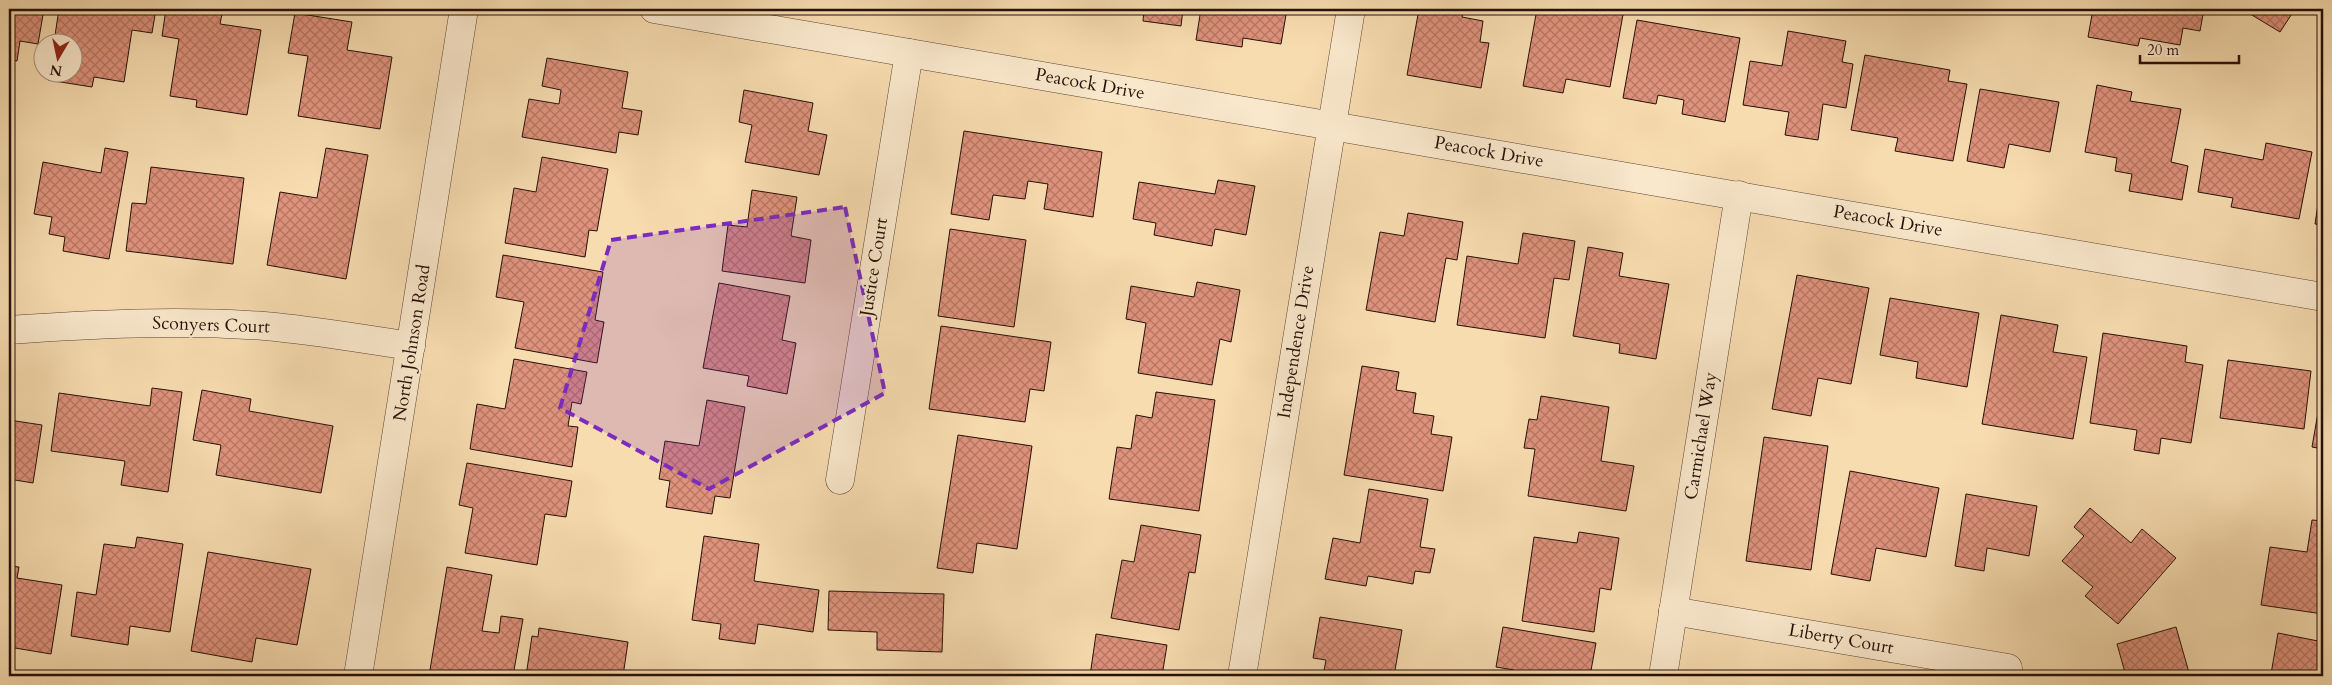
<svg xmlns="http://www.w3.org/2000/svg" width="2332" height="685" viewBox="0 0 2332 685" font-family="Cardo,serif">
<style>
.building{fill:url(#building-cross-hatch);stroke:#251008}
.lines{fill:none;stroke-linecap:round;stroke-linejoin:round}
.minor-casing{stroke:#5a4332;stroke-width:29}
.minor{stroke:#fae8cc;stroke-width:28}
.marked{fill:#7b2cbf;fill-opacity:0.2;stroke:#7b2cbf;stroke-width:4;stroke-dasharray:10 6;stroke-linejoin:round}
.labels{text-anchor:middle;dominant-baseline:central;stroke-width:4.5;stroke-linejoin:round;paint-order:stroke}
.street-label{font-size:18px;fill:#251008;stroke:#fae8cc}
</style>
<defs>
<pattern id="building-cross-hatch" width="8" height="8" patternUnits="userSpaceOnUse" patternTransform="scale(1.25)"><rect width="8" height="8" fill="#df927c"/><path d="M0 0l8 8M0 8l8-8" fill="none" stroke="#b57664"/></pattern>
</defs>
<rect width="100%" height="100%" fill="#f7dcb0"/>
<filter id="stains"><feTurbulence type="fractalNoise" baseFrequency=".004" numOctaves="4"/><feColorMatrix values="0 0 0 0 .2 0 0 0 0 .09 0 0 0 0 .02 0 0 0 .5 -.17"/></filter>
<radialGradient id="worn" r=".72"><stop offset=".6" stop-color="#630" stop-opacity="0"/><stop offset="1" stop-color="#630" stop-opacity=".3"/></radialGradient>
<!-- building -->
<g class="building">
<path d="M9,9H44L38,44L20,41L17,61L9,60Z"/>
<path d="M59,9H156L152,33L132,30L124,82L94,77L92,87L48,80L49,72H72V42H54Z"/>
<path d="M166,9H223L220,24L261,30L247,115L196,107L197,100L170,96L179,39L162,36Z"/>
<path d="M1144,9H1183L1181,26L1143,21Z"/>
<path d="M1201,9H1287L1281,44L1243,38L1242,47L1196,40Z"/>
<path d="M1419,9H1464L1462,17L1483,21L1480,42L1489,43L1481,88L1407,75Z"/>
<path d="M1537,9H1624L1610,87L1566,79L1563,93L1523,86Z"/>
<path d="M2093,9H2204L2200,31L2183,28L2180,45L2140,38L2138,46L2088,37Z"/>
<path d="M2242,9H2295L2280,32Z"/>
<path d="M295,13L352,22L347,50L392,57L380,129L298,116L308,56L288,53Z"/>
<path d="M1637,20L1740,38L1725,122L1682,114L1684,100L1658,95L1656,104L1623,98Z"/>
<path d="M1788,31L1846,41L1842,62L1853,64L1846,108L1823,104L1818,140L1785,135L1789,112L1743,105L1750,61L1782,66Z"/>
<path d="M1865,55L1950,70L1948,81L1967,84L1953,161L1895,151L1898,138L1851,130Z"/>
<path d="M547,58L628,72L622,108L642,111L638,135L619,132L616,153L522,137L529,99L559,104L561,90L542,86Z"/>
<path d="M2097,85L2132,92L2130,101L2181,109L2171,162L2188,166L2182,200L2129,191L2132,174L2115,171L2117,158L2085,152Z"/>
<path d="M1980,89L2059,102L2050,152L2009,144L2004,168L1967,161Z"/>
<path d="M744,90L813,103L808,131L827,135L819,175L745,162L752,125L739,122Z"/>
<path d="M964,131L1102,152L1093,217L1044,209L1048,184L1028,181L1025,199L993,195L989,220L951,214Z"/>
<path d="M2266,143L2312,152L2299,219L2231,207L2233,198L2198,192L2205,149L2263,160Z"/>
<path d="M105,148L128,152L109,259L63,251L65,237L49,234L52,217L34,214L43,162L101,173Z"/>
<path d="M326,148L368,155L346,279L267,265L280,192L317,198Z"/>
<path d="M542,157L608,169L597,231L589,230L585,257L505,243L514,188L536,192Z"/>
<path d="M151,167L244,178L233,264L126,251L132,203L146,204Z"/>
<path d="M2323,171V225L2315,224Z"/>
<path d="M1218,180L1255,186L1246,235L1215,229L1212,246L1154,235L1156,223L1133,219L1139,182L1215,194Z"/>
<path d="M752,190L797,197L791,236L811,240L805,283L722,271L728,225L747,227Z"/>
<path d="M1408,213L1463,222L1457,260L1446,258L1435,322L1366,310L1380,232L1404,236Z"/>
<path d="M950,229L1026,240L1014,327L938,316Z"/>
<path d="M1523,233L1575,241L1569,280L1554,278L1545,338L1457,325L1467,256L1518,264Z"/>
<path d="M1588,247L1623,253L1619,276L1669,284L1656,359L1619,353L1620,344L1573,336Z"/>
<path d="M503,255L603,272L595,320L604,322L597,363L515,348L524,302L496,297Z"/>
<path d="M1797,275L1869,288L1851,384L1818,378L1811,416L1772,409Z"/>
<path d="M1197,282L1240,290L1231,342L1220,339L1212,385L1138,373L1146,323L1126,319L1131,286L1194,297Z"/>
<path d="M719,283L790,296L782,340L796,343L787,394L747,386L749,376L703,368Z"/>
<path d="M1890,298L1979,313L1967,387L1916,378L1918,362L1880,355Z"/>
<path d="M2001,315L2058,325L2053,352L2087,357L2073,439L1982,424Z"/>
<path d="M941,326L1051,342L1044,391L1030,389L1025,422L929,409Z"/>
<path d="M2103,333L2187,346L2185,362L2203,365L2191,443L2161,438L2159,454L2134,450L2137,430L2090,423Z"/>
<path d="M514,359L587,372L581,404L572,402L568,426L578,427L572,467L470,449L477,404L505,409Z"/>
<path d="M2228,360L2311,371L2304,429L2220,418Z"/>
<path d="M1362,366L1399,372L1396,390L1416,393L1413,413L1434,416L1431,434L1452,437L1443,491L1344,475Z"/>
<path d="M2323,384V449L2312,447Z"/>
<path d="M152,388L182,392L168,492L121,485L125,461L51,451L59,393L150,406Z"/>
<path d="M202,390L251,399L249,411L333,426L321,493L216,475L221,445L193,440Z"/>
<path d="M1156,392L1215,400L1199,511L1109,499L1117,447L1131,449L1136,415L1152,418Z"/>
<path d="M1541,396L1609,407L1601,461L1634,466L1626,511L1528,496L1535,449L1524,448L1529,419L1537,420Z"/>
<path d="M707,400L745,407L730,498L715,496L712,514L666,507L670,481L659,479L665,441L699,446Z"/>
<path d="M9,420L42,425L33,483L9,479Z"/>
<path d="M958,435L1032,446L1017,549L977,543L973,573L937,568Z"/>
<path d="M1764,437L1828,446L1811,570L1746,561Z"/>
<path d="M467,463L572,481L566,517L545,514L537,565L465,553L473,508L459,505Z"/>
<path d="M1850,471L1939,488L1926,557L1876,548L1870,581L1831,574Z"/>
<path d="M1369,489L1428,499L1420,547L1435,549L1430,573L1415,571L1413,584L1368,576L1366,586L1325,579L1333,538L1360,543Z"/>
<path d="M1966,494L2037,506L2029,556L1987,548L1984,571L1955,566Z"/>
<path d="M2090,508L2131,543L2142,529L2176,558L2118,624L2085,596L2093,587L2062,561L2084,536L2074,527Z"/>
<path d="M2312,520L2323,521V614L2261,605L2270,547L2307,552Z"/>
<path d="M1141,525L1201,535L1195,573L1189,572L1179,630L1111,618L1122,560L1134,562Z"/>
<path d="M1579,532L1619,538L1611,590L1600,588L1594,632L1522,621L1534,537L1577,543Z"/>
<path d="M704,536L759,544L754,581L819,590L813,632L758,624L755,644L719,639L721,624L692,620Z"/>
<path d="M137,537L183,544L170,632L130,626L128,645L71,636L77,592L96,595L104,544L135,548Z"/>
<path d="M208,552L311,569L297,645L256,638L252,662L191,651Z"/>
<path d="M9,566L19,567L17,578L62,585L51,654L9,647Z"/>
<path d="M447,567L492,575L482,631L499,633L501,616L523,619L513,676H429Z"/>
<path d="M829,591L944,594L942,652L877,650V632L828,630Z"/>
<path d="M1320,617L1402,630L1394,676H1323L1326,660L1313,658Z"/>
<path d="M1503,627L1596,643L1590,676H1513L1514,670L1496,667Z"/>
<path d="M2176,627L2190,676H2126L2117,644Z"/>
<path d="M539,628L628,642L623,676H526L532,636L538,637Z"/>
<path d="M2278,633L2323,642V676H2260L2261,672L2271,674Z"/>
<path d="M1096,634L1167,645L1162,676H1090Z"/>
</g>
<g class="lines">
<!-- minor casing -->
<g class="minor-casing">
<g id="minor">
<path d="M654,9L2323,297"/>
<path d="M9,330C94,324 179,320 264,326C313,330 362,339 411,346"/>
<path d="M840,480L909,53"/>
<path d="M1673,611L2008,668"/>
<path d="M358,676L464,9"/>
<path d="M1242,676L1351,9"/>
<path d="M1663,676L1739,195"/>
</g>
</g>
<!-- minor -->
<use href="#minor" class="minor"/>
</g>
<!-- marked area -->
<path class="marked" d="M845,207L885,393L709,489L560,408L611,240Z"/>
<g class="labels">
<!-- street labels -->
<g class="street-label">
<text transform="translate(1090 84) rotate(10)">Peacock Drive</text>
<text transform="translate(1489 152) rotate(10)">Peacock Drive</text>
<text transform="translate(1888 221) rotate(10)">Peacock Drive</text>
<text transform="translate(874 267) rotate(-81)">Justice Court</text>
<text transform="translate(211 325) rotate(2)">Sconyers Court</text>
<text transform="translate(1296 342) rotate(-81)">Independence Drive</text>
<text transform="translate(412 343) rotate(-81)">North Johnson Road</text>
<text transform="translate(1701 436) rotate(-81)">Carmichael Way</text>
<text transform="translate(1841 639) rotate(10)">Liberty Court</text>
</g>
</g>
<!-- margin -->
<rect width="2332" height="685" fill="none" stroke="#f7dcb0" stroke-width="30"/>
<rect x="10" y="10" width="2312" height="665" fill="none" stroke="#251008" stroke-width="2.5"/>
<rect x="15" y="15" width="2302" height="655" fill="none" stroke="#251008"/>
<!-- north arrow -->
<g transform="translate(58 58) rotate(189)"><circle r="24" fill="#fae8cc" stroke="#a5927e"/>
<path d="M0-4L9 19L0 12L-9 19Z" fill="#8f2418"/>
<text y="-8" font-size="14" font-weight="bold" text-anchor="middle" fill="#251008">N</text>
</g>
<!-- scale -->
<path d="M2140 55v8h99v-8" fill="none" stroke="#251008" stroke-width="2.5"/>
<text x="2147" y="55" font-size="15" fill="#251008" stroke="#fae8cc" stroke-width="4" paint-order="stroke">20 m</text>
<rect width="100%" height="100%" filter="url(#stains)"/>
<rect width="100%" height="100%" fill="url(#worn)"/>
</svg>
